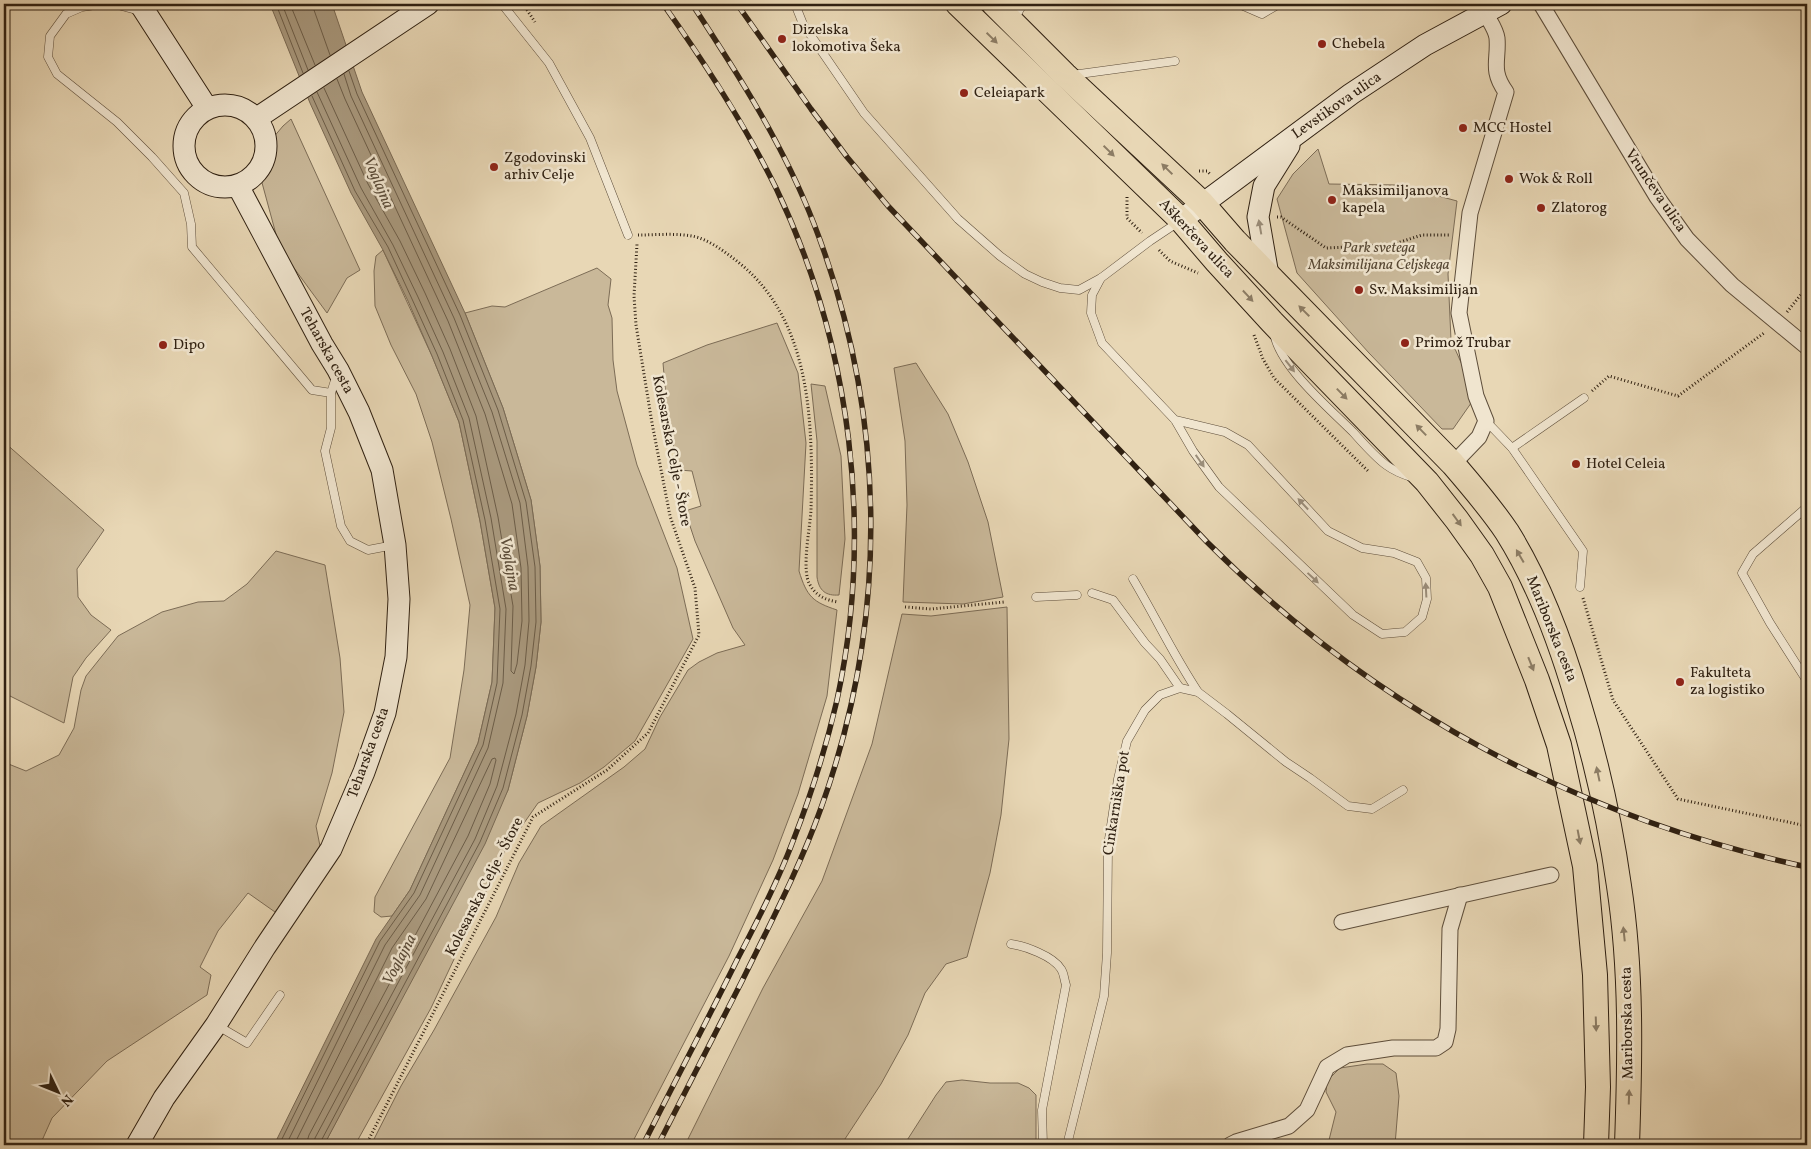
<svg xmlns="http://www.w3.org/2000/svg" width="1811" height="1149" viewBox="0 0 1811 1149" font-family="Vollkorn,serif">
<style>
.green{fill:#c9b899;stroke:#7c6c56}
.water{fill:#a9997e;stroke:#796953}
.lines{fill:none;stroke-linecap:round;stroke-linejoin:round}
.shore{stroke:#6c5d48;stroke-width:1}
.lane-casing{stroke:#5e4e3b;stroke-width:9}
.street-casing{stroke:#5e4e3b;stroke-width:17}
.secondary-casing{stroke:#302112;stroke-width:23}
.primary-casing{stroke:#302112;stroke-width:26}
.path{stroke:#302112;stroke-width:3;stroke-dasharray:1 2.5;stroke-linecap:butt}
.lane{stroke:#f0e5cf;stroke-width:8}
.street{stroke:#f0e5cf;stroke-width:15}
.secondary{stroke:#f0e5cf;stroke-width:21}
.primary{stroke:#e8d7b5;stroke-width:24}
.rail-casing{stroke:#302112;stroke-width:5.5}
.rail{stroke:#f0e5cf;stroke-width:4;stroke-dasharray:11;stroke-linecap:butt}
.oneway{fill:#8c7c64}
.oneway2{fill:#9a8d7a}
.poi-dot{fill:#8f2418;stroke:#f0e5cf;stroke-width:2}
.labels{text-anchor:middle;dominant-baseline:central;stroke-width:5;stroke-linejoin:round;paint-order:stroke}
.poi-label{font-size:15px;fill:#302112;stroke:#f0e5cf;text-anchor:start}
.street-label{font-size:15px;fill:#302112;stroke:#f0e5cf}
.park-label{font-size:15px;font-style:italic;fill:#564734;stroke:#f0e5cf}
.water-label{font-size:16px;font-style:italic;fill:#5a4b38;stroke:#f0e5cf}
</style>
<rect width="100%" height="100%" fill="#e8d7b5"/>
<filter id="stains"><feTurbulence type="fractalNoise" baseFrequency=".004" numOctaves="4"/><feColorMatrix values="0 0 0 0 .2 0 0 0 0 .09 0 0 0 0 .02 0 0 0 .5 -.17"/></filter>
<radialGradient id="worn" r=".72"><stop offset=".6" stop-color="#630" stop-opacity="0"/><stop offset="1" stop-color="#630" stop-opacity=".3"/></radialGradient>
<!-- green -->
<g class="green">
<path d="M291,119L360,270L347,278L327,313L280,249L258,168L267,145L283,126Z"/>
<path d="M1318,149L1329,184L1398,185L1457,201L1448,274L1451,340L1476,396L1453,429H1442L1369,353L1297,273L1277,199L1293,174Z"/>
<path d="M383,250L432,356L459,422L480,521L495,608L492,682L478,743L410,890L392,916L381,917L374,912L375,897L450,758L464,670L470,605L451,519L432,442L416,394L391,345L375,306L374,271L376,256Z"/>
<path d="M597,268L611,279L608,305L612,318L613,360L617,391L637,465L677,568L693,639L635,741L604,767L580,783L538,803L506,849L431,1008L355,1145H324L508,790L527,716L536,667L541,622L540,566L531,500L503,408L465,313L492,306L505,307Z"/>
<path d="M777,323L798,373L806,443L799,571C807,597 813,602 837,610L827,696L798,794L773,860L729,956L631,1145H371L401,1086L434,1030L496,917L519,863L541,826L624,767L645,749L660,717L688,670L699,662L717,653L745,645L733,628L695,541L685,511L701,506L692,471L679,470L668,421L663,363L707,345Z"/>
<path d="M916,363L948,414L968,462L988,522L1003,597L963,604L903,602L907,505L905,441L894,368Z"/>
<path d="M811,384L825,386L841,456L845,539L839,595C826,596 819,591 817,577V441Z"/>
<path d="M4,442L104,530L77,569L78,597L91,615L111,630L86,658L73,677L64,723L4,693Z"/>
<path d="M276,551L325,565L340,658L344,712L332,773L316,826L321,851L275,912L248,893L218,931L200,967L211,975L207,995L107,1061L52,1118L40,1145H4V766L6,763L26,771L59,755L74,728L81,690L86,676L118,636L162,612L198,602L224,601L247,584Z"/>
<path d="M1007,607L1009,739L1001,815L990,873L967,957L946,964L925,993L908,1035L881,1084L841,1145H685L763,988L822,881L872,744L902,614L931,616Z"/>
<path d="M1367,1064H1383L1396,1073L1399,1096L1395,1145H1326L1328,1144L1336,1112L1326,1092L1327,1081L1340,1068Z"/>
<path d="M962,1080L990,1083H1018L1029,1088L1036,1095V1145H904L936,1095L946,1082Z"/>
</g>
<!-- water -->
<path class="water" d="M270,4H332L362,92L465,313L503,408L531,500L540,566L541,622L536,667L527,716L508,790L485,844L324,1145H274L376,939L410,890L478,743L492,682L495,608L480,521L459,422L432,356L408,301L383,250L351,193L310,103Z"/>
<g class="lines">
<!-- shore -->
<g class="shore">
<path d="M276,4L303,73"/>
<path d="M282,4L308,70"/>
<path d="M290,4L315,65"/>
<path d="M314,4V10L330,55"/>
<path d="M324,88L368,184L400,241L425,293L450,349L476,416L498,517L513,606L511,671L514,674L517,664L522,621L521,568L512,504L485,414L448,321L345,99L337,79"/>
<path d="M279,1145L380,941L414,893L483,745L497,683L500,609L485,520L463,420L437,354L412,299L388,247L355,191L312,96"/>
<path d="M286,1145L385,945L420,895L488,748L503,683L506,609L491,518L469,418L443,352L418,297L393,245L361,188L317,92"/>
<path d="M294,1145L392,948L426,899L492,759L495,758L496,760L490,784L468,836L309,1135L306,1145"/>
<path d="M314,1145L315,1138L475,839L497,786L516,714L525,665L529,621L528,567L520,503L492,412L454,318L351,96L344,74"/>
<path d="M320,1145L321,1141L480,842L503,788L522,715L531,666L536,622L535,567L526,502L498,410L460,315L357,94L349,71"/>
</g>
<!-- lane casing -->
<g class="lane-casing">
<g id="lane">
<path d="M102,4L82,7L66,14L50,36L48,57L57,74L117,122L152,157L184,193L191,224L192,247L312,390L331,393"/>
<path d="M114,4L140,11"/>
<path d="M502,4L549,63L590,138L628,235"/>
<path d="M795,4L803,24L864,113L958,219L1000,256L1025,274L1042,282L1060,288L1079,290L1101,278L1150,241L1180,221"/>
<path d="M1239,4L1262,14L1279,4"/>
<path d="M1013,21L1023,4"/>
<path d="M1072,75L1175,61"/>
<path d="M1101,278L1092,295L1091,313L1102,343L1175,420L1193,451L1219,487L1353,615L1382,634L1405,632L1422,617L1427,599L1426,578L1417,562L1394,553L1362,548L1328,531L1248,445L1225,432L1175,420"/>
<path d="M1274,333C1279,366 1329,408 1353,432C1363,443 1374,456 1386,465C1394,471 1404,475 1414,478"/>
<path d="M336,377L331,393V428L325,451L341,526L350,541L368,550L394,545"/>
<path d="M1486,421L1512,448L1583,551L1580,587"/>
<path d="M1512,448L1584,398"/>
<path d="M1807,507L1753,554L1742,573L1770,623L1807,681"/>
<path d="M1133,579C1155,616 1174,656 1198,692"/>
<path d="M1092,593L1113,600L1145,643L1160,659L1180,688"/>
<path d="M1036,597L1077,595"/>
<path d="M1011,944C1025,946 1053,956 1061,969C1064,973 1064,979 1066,985L1042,1110L1043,1145"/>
<path d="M218,1026L247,1043L280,995"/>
<path d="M1067,1145L1104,996L1107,953L1108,846L1118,779L1127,741L1145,710L1160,695L1180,688L1198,692L1227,714L1286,762L1310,778L1348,806L1372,809L1403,790"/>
<path d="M1792,1145L1807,1143"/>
</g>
</g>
<!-- street casing -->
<g class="street-casing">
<g id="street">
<path d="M1541,4L1657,197L1687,239L1732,285L1807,347"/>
<path d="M1453,464L1479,437L1486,421L1476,396L1459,313L1470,213L1506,92C1490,70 1499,60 1497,38C1496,29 1488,19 1485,12"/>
<path d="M1342,922L1551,875"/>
<path d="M1230,1145L1236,1142L1289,1126L1307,1110L1327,1067L1347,1055L1393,1048H1436L1445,1042L1448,1029L1450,929L1460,895"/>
</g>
</g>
<!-- secondary casing -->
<g class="secondary-casing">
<g id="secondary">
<path d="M140,4L207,108"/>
<circle cx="225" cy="146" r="41"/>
<path d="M257,118L428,4"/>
<path d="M1181,220L1351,94L1425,45L1501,4"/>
<path d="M1268,275L1258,217L1264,186L1289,146"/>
<path d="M137,1145L164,1098L216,1025L265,947L331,849L364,772L385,713L396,657L399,599L395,545L382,470L359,412L338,370L322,344L238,186"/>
</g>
</g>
<!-- primary casing -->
<g class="primary-casing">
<g id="primary">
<path d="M958,4L1181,220L1217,262L1272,322L1427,482L1457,520L1482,555L1500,587L1537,680L1559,745L1585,866L1595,975L1598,1087L1596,1145"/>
<path d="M994,4L1065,75L1202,203L1235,241L1453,464C1472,486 1491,508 1507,532C1539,583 1560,640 1577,698C1596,759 1610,822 1619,886C1632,971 1630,1059 1627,1145"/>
</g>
</g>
<!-- path -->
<g class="path">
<path d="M523,4L535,22"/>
<path d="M447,9L455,4"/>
<path d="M222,99H238L246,102"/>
<path d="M1199,171H1207L1211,175"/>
<path d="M256,180C270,166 273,150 270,131"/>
<path d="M1127,197V218L1142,233"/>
<path d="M1277,217H1281L1326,248L1391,245L1422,235H1451"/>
<path d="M638,235C655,235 675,233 692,236C708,239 724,251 738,262C812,320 813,425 811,510C810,529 801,570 810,585C816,596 826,600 838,602"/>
<path d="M1159,250L1170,261L1198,273"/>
<path d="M1787,312L1807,287"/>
<path d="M1254,335L1263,359L1274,378L1368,471"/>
<path d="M1592,391L1609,376L1678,396L1764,333"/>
<path d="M1583,598L1613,700L1678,799L1807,826"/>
<path d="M905,607L931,609L1004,602"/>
<path d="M366,1145L533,817L607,770L648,733L699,635L695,588L670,516L652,423L636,325L634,296L637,244"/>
</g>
<!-- lane -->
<use href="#lane" class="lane"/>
<!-- street -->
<use href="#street" class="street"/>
<!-- secondary -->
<use href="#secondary" class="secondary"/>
<!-- primary -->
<use href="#primary" class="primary"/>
<!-- rail casing -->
<g class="rail-casing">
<g id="rail">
<path d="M737,4L811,109L847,157L888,206L1207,542C1374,709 1577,817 1807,867"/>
<path d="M643,1145C674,1083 707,1021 738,958C758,920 778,881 793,841C811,795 826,748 837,700C874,529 851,345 776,188C744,123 705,63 663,4"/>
<path d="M658,1145C686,1090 714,1036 742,981C770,924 800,867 821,808C890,617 887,413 814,224C784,146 738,74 692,4"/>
</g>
</g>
<!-- rail -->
<use href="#rail" class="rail"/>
</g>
<!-- one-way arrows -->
<defs><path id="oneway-solid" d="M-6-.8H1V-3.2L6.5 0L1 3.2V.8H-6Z" transform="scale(1.25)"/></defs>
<g class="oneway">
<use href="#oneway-solid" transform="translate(992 38) rotate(44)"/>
<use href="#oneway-solid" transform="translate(1109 151) rotate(44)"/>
<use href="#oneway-solid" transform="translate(1167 169) rotate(-136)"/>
<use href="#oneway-solid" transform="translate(1248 296) rotate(47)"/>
<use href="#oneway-solid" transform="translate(1304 311) rotate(-135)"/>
<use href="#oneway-solid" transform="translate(1342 394) rotate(46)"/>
<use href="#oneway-solid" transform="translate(1421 430) rotate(-134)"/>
<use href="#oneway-solid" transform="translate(1457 520) rotate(54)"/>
<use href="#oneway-solid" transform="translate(1520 556) rotate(-120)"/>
<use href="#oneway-solid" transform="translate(1531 664) rotate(68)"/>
<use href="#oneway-solid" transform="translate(1598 774) rotate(-102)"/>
<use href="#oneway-solid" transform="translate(1579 837) rotate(79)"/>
<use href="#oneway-solid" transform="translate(1624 934) rotate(-96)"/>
<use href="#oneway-solid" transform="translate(1596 1024) rotate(88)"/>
<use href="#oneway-solid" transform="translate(1629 1097) rotate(-88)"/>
</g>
<g class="oneway2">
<use href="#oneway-solid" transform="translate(1260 227) rotate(-100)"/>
<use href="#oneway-solid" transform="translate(1290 366) rotate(52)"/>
<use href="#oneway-solid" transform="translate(1200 461) rotate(55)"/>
<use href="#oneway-solid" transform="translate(1303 504) rotate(-133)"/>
<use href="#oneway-solid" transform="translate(1313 578) rotate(43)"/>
<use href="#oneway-solid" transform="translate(1426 590) rotate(-93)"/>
</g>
<!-- markers -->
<g class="poi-dot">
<circle cx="782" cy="39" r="5"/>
<circle cx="1322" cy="44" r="5"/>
<circle cx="964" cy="93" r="5"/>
<circle cx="1463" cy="128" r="5"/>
<circle cx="494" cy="167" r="5"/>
<circle cx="1509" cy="179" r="5"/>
<circle cx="1332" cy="200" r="5"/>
<circle cx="1541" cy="208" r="5"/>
<circle cx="1359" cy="290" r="5"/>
<circle cx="1405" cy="343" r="5"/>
<circle cx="163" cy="345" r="5"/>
<circle cx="1576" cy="464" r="5"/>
<circle cx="1680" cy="682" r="5"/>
</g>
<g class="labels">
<!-- poi labels -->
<g class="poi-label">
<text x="792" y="30">Dizelska<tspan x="792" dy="17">lokomotiva Šeka</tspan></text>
<text x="1332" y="44">Chebela</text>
<text x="974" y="93">Celeiapark</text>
<text x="1473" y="128">MCC Hostel</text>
<text x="504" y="158">Zgodovinski<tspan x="504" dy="17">arhiv Celje</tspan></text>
<text x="1519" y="179">Wok &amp; Roll</text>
<text x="1342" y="191">Maksimiljanova<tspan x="1342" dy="17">kapela</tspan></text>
<text x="1551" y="208">Zlatorog</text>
<text x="1369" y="290">Sv. Maksimilijan</text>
<text x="1415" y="343">Primož Trubar</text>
<text x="173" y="345">Dipo</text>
<text x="1586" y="464">Hotel Celeia</text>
<text x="1690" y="673">Fakulteta<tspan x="1690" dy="17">za logistiko</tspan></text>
</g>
<!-- street labels -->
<g class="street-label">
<text transform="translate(1337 106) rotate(-35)">Levstikova ulica</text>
<text transform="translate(1655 191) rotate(56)">Vrunčeva ulica</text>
<text transform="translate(1196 239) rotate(47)">Aškerčeva ulica</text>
<text transform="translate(326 351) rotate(61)">Teharska cesta</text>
<text transform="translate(671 451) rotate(79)">Kolesarska Celje - Štore</text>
<text transform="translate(1551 629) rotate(68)">Mariborska cesta</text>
<text transform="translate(369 753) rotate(-70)">Teharska cesta</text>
<text transform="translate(1117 803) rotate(-81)">Cinkarniška pot</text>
<text transform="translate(485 887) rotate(-63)">Kolesarska Celje - Štore</text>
<text transform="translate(1628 1023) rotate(-91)">Mariborska cesta</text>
</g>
<!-- park labels -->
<g class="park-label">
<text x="1379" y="248">Park svetega<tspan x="1379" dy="17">Maksimilijana Celjskega</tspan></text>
</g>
<!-- water labels -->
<g class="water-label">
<text transform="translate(378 183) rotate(67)">Voglajna</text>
<text transform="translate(509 564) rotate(80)">Voglajna</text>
<text transform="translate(400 960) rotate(-62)">Voglajna</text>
</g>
</g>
<!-- margin -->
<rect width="1811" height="1149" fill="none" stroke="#e8d7b5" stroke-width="20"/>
<rect x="5" y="5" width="1801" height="1139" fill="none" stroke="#302112" stroke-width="2.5"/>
<rect x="10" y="10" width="1791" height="1129" fill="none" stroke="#302112"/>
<!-- north arrow -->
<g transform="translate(58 1092) rotate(133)" stroke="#f0e5cf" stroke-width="4" paint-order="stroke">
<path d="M0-4L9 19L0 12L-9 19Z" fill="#302112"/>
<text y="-8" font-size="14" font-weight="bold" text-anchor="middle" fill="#302112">N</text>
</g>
<rect width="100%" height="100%" filter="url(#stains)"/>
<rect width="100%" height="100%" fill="url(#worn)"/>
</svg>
